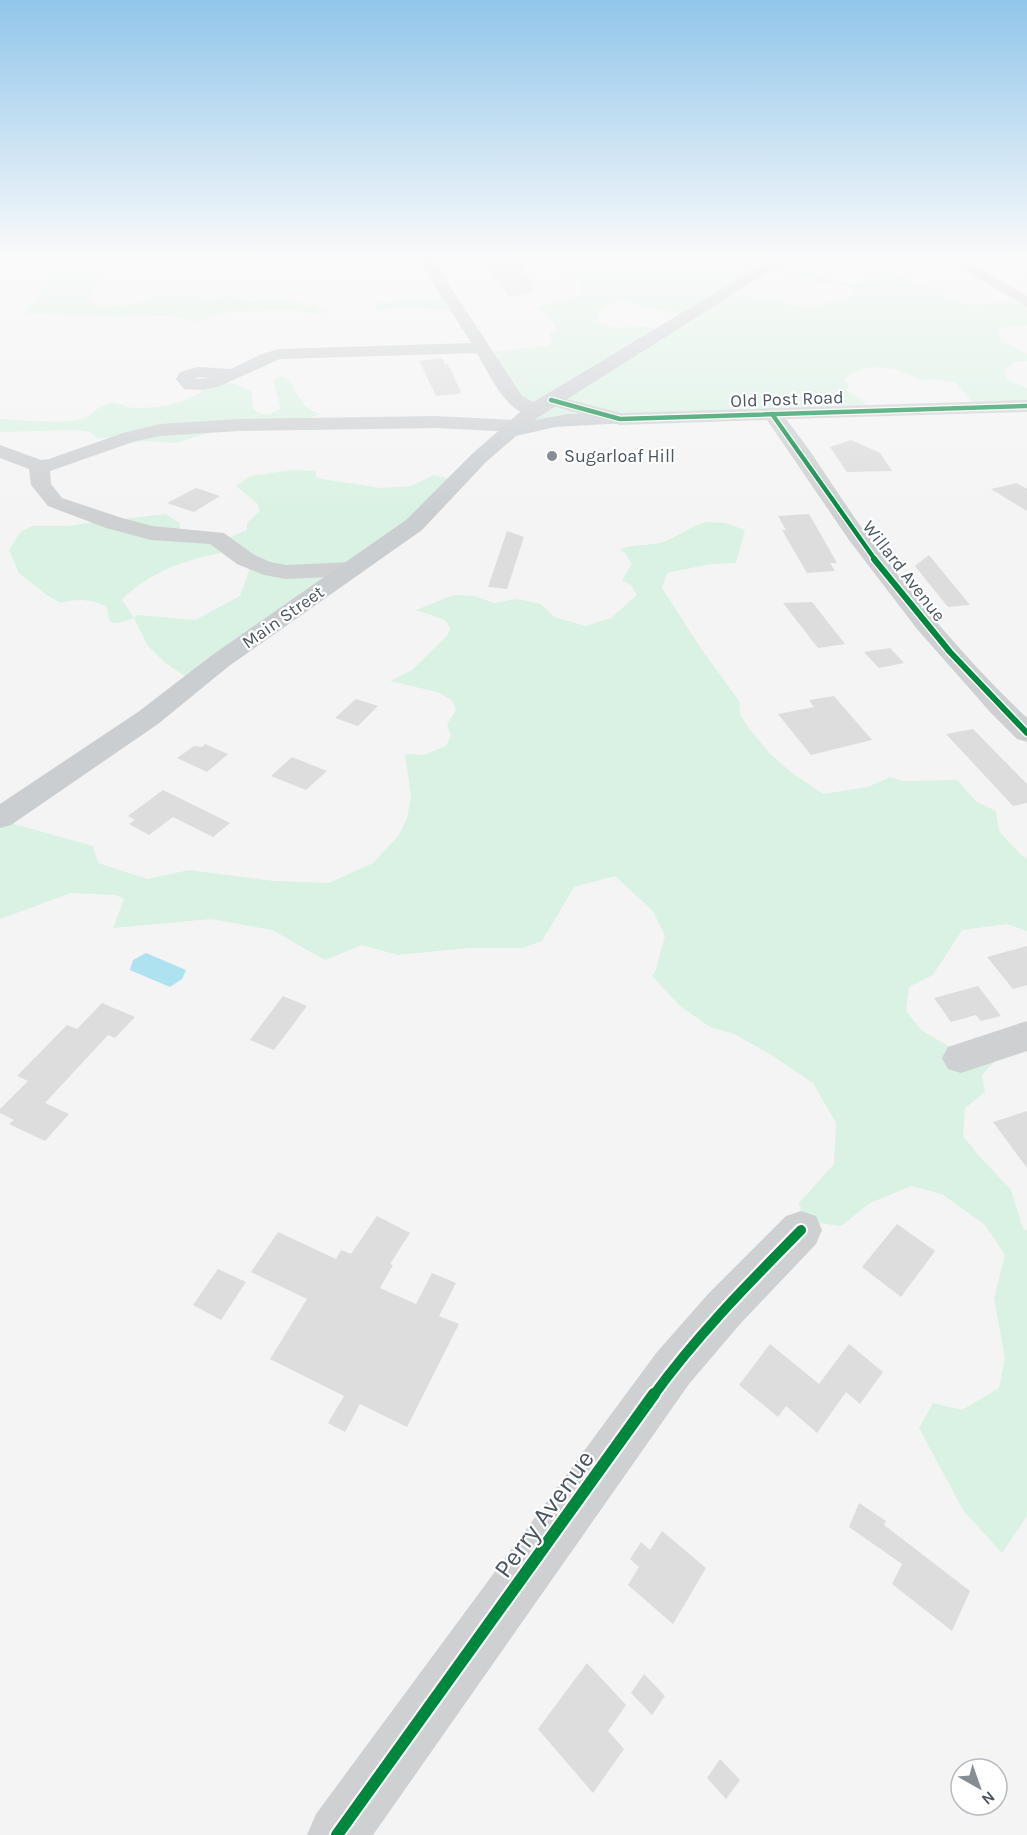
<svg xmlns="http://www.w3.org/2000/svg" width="1027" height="1835" viewBox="0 0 1027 1835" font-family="Karla,sans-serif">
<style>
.green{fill:#d9f2e3;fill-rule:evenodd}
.water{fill:#aee2f0}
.building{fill:#ddddde}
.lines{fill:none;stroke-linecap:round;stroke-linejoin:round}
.minor{fill:#ced0d2;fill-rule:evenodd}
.major{fill:#caced1;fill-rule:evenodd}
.cycleway-far3-casing{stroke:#fff;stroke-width:7}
.cycleway-far2-casing{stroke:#fff;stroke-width:9}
.cycleway-far1-casing{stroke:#fff;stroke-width:14}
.cycleway-casing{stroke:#fff;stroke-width:16}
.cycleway-far3{stroke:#00873e;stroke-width:4.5}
.cycleway-far2{stroke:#00873e;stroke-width:6}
.cycleway-far1{stroke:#00873e;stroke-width:10}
.cycleway{stroke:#00873e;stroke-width:12}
.poi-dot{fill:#868d94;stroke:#fff;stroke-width:2}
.labels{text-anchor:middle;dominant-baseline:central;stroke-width:4.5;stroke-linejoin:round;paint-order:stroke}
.far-street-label{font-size:18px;fill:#4a5661;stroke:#fff}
.far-poi-label{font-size:18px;fill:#4a5661;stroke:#fff;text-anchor:start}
.near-street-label{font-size:26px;fill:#4a5661;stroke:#fff}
</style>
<rect width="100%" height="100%" fill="#f4f4f4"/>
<!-- green -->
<g class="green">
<path d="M50,257H107L98,272V282L90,299L97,304L110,307L142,302L155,295H198L202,299L232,296L248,302L288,300L314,306L328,313L339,312L315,314L286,310L226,313L193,322L169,316L89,317L24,313L50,281L52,260Z"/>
<path d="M544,257H845C860,267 885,268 904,267L901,274L919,285L945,288L941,292C956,313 1001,301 1023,300L1027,302V325L1004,327L998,332L1003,341L1027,354V361L1013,362L1004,372L1007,380L1027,388V407L978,408L956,383L937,379L922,380L895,369L871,367L856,371L844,380L849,385L846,390L861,399L872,412L563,422L506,437L532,409L486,352L548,346L553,341L549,334L556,329L546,314L537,310L540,306L578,296L582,292L578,282L565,273L561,266ZM832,263L863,269L874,277C863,284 833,286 822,275C820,273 819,270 816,268ZM767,270L789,274L801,281L834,284L850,288L854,292L849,298L811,307H799L774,300L729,294ZM623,301L689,316L665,331C657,330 644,325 636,326C621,329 614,329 599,323L598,312L609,304Z"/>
<path d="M448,297L456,311L406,307L376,310L377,303Z"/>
<path d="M280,376L288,378C296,392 304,412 322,414L301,420L222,429L175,443L146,441L129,443L111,438H97L90,432L76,430L0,432V419C21,420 65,425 84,418C95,414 98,404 112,403C120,403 127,408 135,408C154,409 199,402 207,384C225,382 237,382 252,392L253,409C262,416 272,416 281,408L273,380Z"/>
<path d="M293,470L316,471V477L322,479L381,488L411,486L434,475L461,481L193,681L165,663L148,646L134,618L118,623L110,622L106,606C91,599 77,598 61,603L48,596L19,573L9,550L21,531L33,526H66L165,514L180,523L179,535L223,540L247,530V523L260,511L257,503L236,486L251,476ZM242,549L253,560L240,596L195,620L137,615L134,618L122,600C154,567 198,556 242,549Z"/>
<path d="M708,522L725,523L745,530L736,563L711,564L667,573L662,588L702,650L739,701L740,715L751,731L770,754L791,772L823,794L868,787L890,777L903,781L957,780L977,802L996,811L999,831L1021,855L1027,859V931L1007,924L962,930L933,975L909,987L906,1011L921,1030L957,1051L976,1037L1011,1041V1044L982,1075L985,1092L965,1108L963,1136L980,1157L1011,1190L1023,1228L1027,1230V1516L1002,1553L963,1510L919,1428L933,1403L962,1410L999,1388L1005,1358L994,1298L1005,1255L985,1225L942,1194L911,1186L870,1203L841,1226L804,1221L799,1203L834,1164L836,1123L813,1083L770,1054L734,1034L710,1027L680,1006L652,976L655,972L665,936L653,911L615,876L574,887L542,941L523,948H468L398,955L362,945L325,960L272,930L211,919L113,928L124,899L116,895L71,893L0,919V820L93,846L98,863L148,879L189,870L274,881L329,883L373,863L399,835L407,818L411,797L405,754L424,755L446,746L451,735L447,725L456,710L452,700L437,692L390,681L412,670L448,635L450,628L445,620L416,610L454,595L475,596L494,603L516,599L541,604L554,617L586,626L611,618L637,595L631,585L622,580L632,564L626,554L620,549C634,544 649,546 663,542C678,537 693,524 708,522Z"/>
</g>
<!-- water -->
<path class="water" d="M146,953L186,970L182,979L170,987L130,970L133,960Z"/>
<!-- building -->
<g class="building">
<path d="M516,257L533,286L530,287L533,292H528L529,294L508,296L484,261H487L485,258Z"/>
<path d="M442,358L445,364H448L461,392L458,394L436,396L419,361Z"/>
<path d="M851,440L880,453L892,471L847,472L830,447Z"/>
<path d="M1017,483L1027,489V511L991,489Z"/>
<path d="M196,488L220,496L194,512L167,503Z"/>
<path d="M809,514L837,563H830L835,571L807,573L782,530H786L778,516Z"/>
<path d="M507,531L524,537L507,589L488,587Z"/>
<path d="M929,555L970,605L948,607L915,566Z"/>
<path d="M812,602L845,644L818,648L783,603Z"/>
<path d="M890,648L904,663L879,668L864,652Z"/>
<path d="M834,696L872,740L811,755L778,714L814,707L809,700Z"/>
<path d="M356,699L378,706L358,726L335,718Z"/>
<path d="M973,729L1027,784V803L1013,806L946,734Z"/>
<path d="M205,744L228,754L207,772L177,758L194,746L202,747Z"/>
<path d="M292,757L327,771L306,790L271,776Z"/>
<path d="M163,790L230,823L213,837L173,817L149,835L129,824L135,820L128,816Z"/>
<path d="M1027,946V985L1013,989L987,957Z"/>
<path d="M978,986L1001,1016L981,1021L976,1015L951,1022L934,998Z"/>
<path d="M283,996L307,1006L274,1050L250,1040Z"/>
<path d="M102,1003L135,1017L115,1038L108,1035L45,1103L69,1114L45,1141L9,1124L14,1120L0,1113V1109L28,1081L17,1076L67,1025L77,1029Z"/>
<path d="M1027,1111V1168L993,1122Z"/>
<path d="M377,1216L410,1233L390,1264L393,1265L380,1288L416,1304L432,1273L456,1283L439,1316L459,1324L407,1427L360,1404L345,1432L328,1423L344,1396L270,1359L307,1299L251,1272L278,1232L336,1259L341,1250L351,1254Z"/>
<path d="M897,1224L935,1251L901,1297L862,1267Z"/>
<path d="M218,1269L246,1282L221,1320L193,1305Z"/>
<path d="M770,1344L819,1384L849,1344L883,1372L860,1404L846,1392L817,1433L786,1406L778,1417L739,1385Z"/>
<path d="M859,1503L886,1521L884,1525L970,1591L952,1631L892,1584L902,1564L849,1527Z"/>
<path d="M662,1531L706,1568L673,1624L628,1585L639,1567L630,1559L641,1542L650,1550Z"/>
<path d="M587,1663L626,1705L608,1731L624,1749L593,1793L538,1729Z"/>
<path d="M644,1674L665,1696L652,1715L631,1693Z"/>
<path d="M720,1759L740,1780L726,1799L707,1778Z"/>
</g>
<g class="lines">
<!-- minor -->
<g class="minor">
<path d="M417,257H431L522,396L541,406L543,410L541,414C509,422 490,375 477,353L280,359L220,386L202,390L184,389L176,379L180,372L197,367L231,369L262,354L279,349L471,343ZM199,377L210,378L194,379Z"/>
<path d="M943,257H960L1027,296V307Z"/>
<path d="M551,395L621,413L1027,400V412L786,419C814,454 836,492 862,528C912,595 966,660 1027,718V742L1017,739L991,713L917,629L849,540L767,420L620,425L545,404L542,400L545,396Z"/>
<path d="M436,416L513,420L520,422L522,426L520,430L513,432L436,428L239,431L160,436L136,441L50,471L51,484L62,498L122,518L152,526L224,533L253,554L270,562L286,565L352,562L360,564L364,569L360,574L352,576L286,579L264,575L237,564L210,544L151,540L106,528L48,506L31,485L29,469L0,458V445L41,460L49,459L123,433L160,424L239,419Z"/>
<path d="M1027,1021V1051L961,1073L948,1069L942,1058L948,1047Z"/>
<path d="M801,1211L816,1216L822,1230L816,1244L741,1323L689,1384L373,1835H307L316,1814L657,1352L709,1293L786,1216Z"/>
</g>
<!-- major -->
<path class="major" d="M775,257H792L534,420L568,414L620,413L627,415L629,419L627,423L555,427L516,436L486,462L422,530L229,666L158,724L11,825L0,828V804L138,712L211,656L406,520L472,454L527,406Z"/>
<!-- cycleway-far3 casing -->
<g class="cycleway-far3-casing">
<g id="cycleway-far3">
<path d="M551,400L620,419L1027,406"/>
<path d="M772,414L876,561"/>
</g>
</g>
<!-- cycleway-far2 casing -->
<g class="cycleway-far2-casing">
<path id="cycleway-far2" d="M874,559L950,652L1027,733"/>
</g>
<!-- cycleway-far1 casing -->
<g class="cycleway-far1-casing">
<path id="cycleway-far1" d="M653,1396C697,1335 749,1283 801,1230"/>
</g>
<!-- cycleway casing -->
<g class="cycleway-casing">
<path id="cycleway" d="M337,1835L654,1394"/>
</g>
<!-- cycleway-far3 -->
<use href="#cycleway-far3" class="cycleway-far3"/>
<!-- cycleway-far2 -->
<use href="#cycleway-far2" class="cycleway-far2"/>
<!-- cycleway-far1 -->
<use href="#cycleway-far1" class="cycleway-far1"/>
<!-- cycleway -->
<use href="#cycleway" class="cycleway"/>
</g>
<!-- sky -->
<linearGradient id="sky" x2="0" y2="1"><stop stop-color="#91c6eb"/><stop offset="0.5" stop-color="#fafafa"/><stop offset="1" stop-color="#fafafa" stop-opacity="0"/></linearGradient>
<rect width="1027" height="514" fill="url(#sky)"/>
<!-- markers -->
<circle class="poi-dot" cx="552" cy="456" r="6"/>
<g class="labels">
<!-- far-street labels -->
<g class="far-street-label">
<text transform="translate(787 399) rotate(-2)">Old Post Road</text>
<text transform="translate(904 571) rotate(52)">Willard Avenue</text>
<text transform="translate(283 617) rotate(-35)">Main Street</text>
</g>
<!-- far-poi labels -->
<g class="far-poi-label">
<text x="564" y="456">Sugarloaf Hill</text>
</g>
<!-- near-street labels -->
<g class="near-street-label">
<text transform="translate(544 1514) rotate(-54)">Perry Avenue</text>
</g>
</g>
<!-- north arrow -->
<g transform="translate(979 1787) rotate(140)"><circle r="28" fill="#ffffff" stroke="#b7bbc0" stroke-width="1.5"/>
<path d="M0-4.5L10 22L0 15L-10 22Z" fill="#868d94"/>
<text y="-9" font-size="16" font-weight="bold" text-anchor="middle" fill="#4a5661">N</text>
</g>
</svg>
